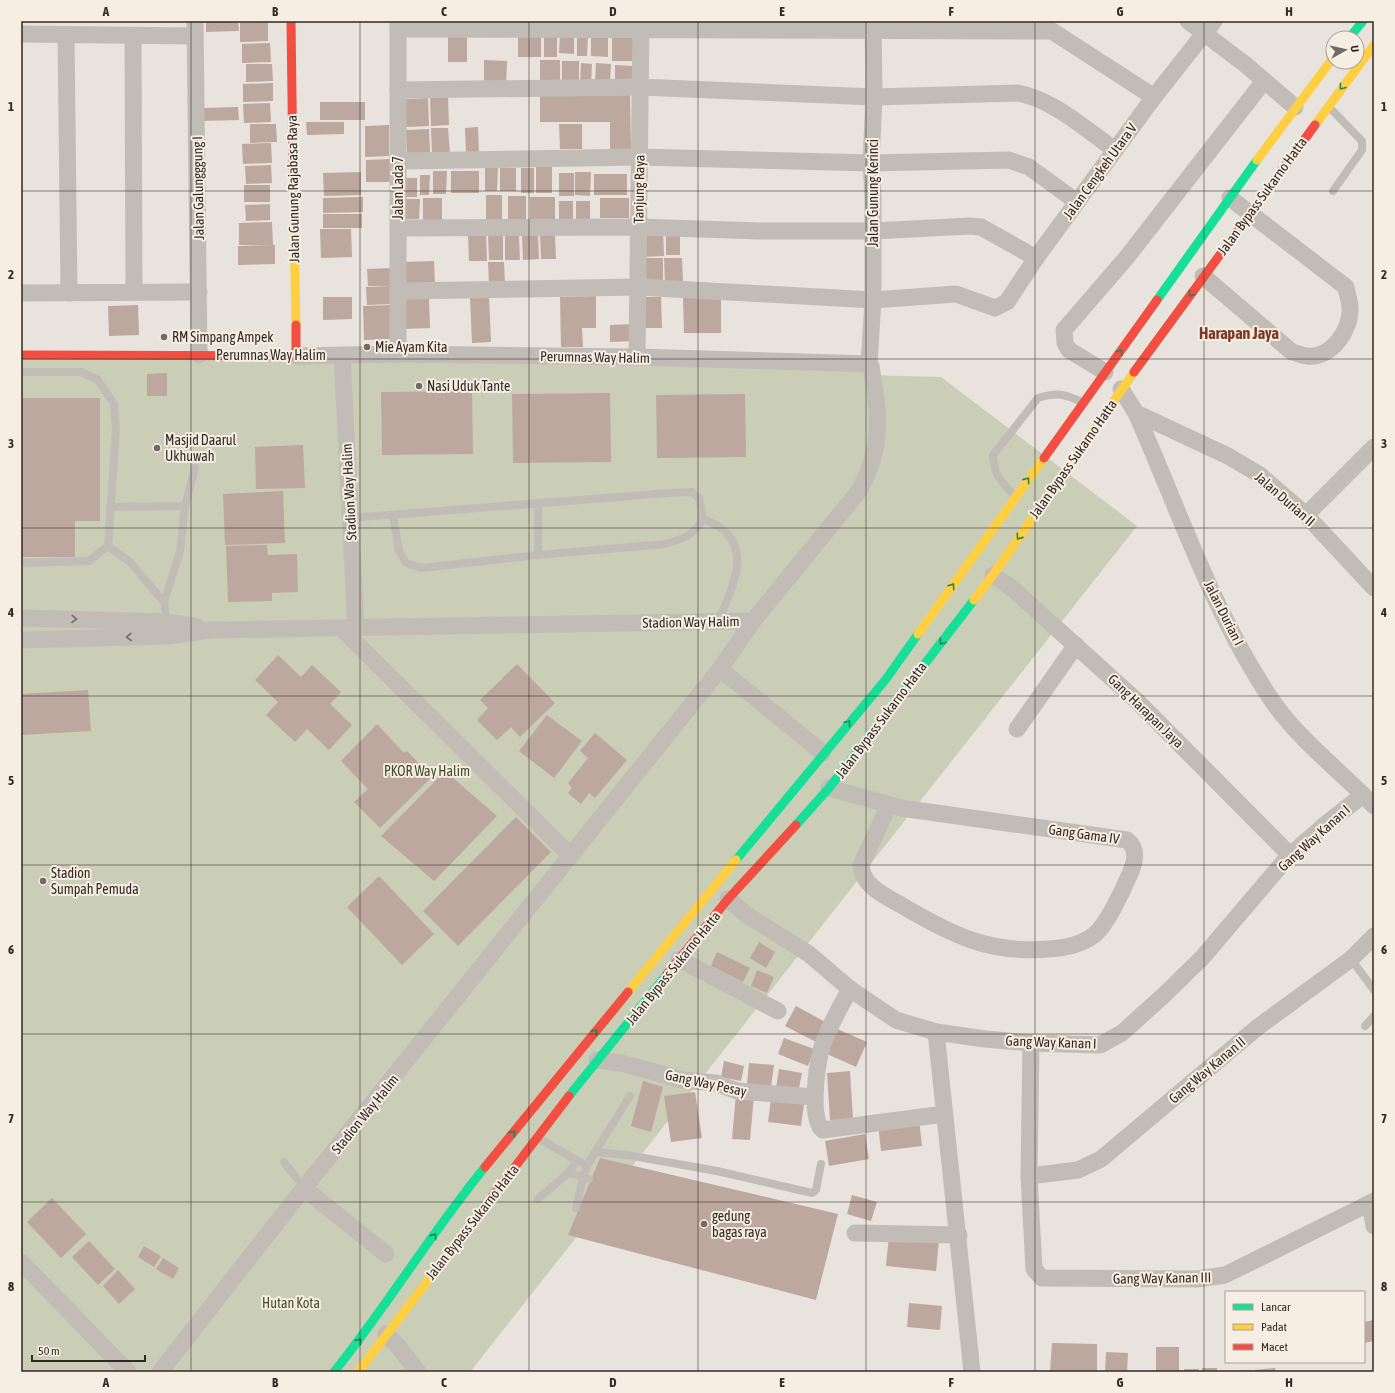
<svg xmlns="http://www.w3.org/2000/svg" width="1395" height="1393" viewBox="0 0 1395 1393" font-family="'Asap Condensed',sans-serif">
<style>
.green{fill:#caceb7}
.building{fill:#bca89f}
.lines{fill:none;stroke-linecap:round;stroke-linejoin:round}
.lane{stroke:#c2bcb6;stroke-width:8}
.street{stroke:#c2bcb6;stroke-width:17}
.fast{stroke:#16e098;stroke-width:9}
.slow{stroke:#ffcf43;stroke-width:9}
.jam{stroke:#f24e42;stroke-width:9}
.oneway{stroke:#24845e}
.oneway2{stroke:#736b66}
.grid{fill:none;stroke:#322925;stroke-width:1;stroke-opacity:0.55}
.poi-dot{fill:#726a65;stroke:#f7eee3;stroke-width:1.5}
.labels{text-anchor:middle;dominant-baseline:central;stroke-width:4;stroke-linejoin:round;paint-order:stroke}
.street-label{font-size:14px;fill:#322925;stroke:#f7eee3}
.poi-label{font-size:14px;fill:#322925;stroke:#f7eee3;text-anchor:start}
.park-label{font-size:14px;fill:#414e2a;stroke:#f7eee3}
.quarter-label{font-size:16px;font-weight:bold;fill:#7c3823;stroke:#f7eee3}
.neatline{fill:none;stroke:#322925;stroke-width:1.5}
.grid-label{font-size:13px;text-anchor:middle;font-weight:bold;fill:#322925}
</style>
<rect width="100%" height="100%" fill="#e9e3dd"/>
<!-- green -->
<path class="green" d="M21,354L853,356L869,375L941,377L1137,526L470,1372H21Z"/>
<!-- building -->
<g class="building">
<path d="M206,21H238L239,31L206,32Z"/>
<path d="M268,22V41L240,42V23Z"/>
<rect x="448" y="33" width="19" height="29"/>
<rect x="518" y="33" width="23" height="24"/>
<rect x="544" y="33" width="13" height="24"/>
<path d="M560,33H574V54L559,53Z"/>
<path d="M577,34H588L587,56H577Z"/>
<path d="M591,34H608V57L591,56Z"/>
<path d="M612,34L635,35V61H612Z"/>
<path d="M270,43L271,62L242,63V44Z"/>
<path d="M484,60L507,61L506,86H484Z"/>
<rect x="540" y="60" width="20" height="26"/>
<rect x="562" y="61" width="17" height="25"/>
<path d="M581,63L592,64L591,86L580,85Z"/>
<path d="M596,63L611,64L610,83H595Z"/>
<path d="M246,64H272L273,81L246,82Z"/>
<path d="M615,65L634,66L633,84H615Z"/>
<path d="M273,83V101L243,102V84Z"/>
<path d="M630,95L631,150H610V122H540V96Z"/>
<path d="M448,96L449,125L431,126L430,97Z"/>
<path d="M428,98L429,126L406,127L405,99Z"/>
<rect x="320" y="102" width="45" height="18"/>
<path d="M270,103L271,122L244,123L243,104Z"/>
<path d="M238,107L239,120L202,121V108Z"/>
<path d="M306,122H344V134L307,135Z"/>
<path d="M250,124H276L277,142L250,143Z"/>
<path d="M559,124H582V149H560Z"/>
<path d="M389,125V156L365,157V126Z"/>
<path d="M478,127L479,153H466L465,128Z"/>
<path d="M431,128H448L450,153L432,154Z"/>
<path d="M429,129L430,153L407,154L406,130Z"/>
<path d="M271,143L272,163L243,164L242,144Z"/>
<path d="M391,159V182H366V160Z"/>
<path d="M271,165L272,183L246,184L245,166Z"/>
<path d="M485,167L498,168L497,191H485Z"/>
<rect x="536" y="167" width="16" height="26"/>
<rect x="500" y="168" width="16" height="23"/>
<rect x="521" y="168" width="13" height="25"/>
<path d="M433,171H447L446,194H433Z"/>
<rect x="451" y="171" width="28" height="22"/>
<path d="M361,172V195L324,196L323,173Z"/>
<path d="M575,172H591L590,196L575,195Z"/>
<rect x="559" y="173" width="15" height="23"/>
<rect x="594" y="174" width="33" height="21"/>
<path d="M420,175H430L429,195H420Z"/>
<rect x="404" y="178" width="13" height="19"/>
<rect x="244" y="185" width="26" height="17"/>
<path d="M486,195H502V222L486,221Z"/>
<rect x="508" y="196" width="18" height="26"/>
<path d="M363,197V212L323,213V198Z"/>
<path d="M530,197H555V220L530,219Z"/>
<rect x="423" y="198" width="19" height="23"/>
<rect x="600" y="198" width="29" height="20"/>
<path d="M405,199H420L419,219H405Z"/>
<rect x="559" y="201" width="14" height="18"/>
<rect x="576" y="201" width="14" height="20"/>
<path d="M270,204V220L246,221L245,205Z"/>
<rect x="323" y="214" width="39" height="14"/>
<path d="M272,222L273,245H239V223Z"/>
<path d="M320,229H351L352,257L321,258Z"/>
<path d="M640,230H663L664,256L640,257Z"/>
<rect x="666" y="231" width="14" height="24"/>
<path d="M486,232L487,261H469L468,233Z"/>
<path d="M538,233L539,259L523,260L522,234Z"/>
<path d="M488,235H503V260H489Z"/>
<path d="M540,235H555L556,259H541Z"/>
<path d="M505,236H519L520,260H505Z"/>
<path d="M275,245V264L238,265V246Z"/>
<path d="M641,258H663V283L641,284Z"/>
<path d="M664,258H682L683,284L665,285Z"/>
<path d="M434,261L435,285L404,286L403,262Z"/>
<path d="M488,262H504L505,284L489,285Z"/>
<path d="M391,268V286H368L367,269Z"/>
<path d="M392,286V304L367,305L366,287Z"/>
<path d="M489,296L491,342L472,343L470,297Z"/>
<path d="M596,296V328H582L583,347H561L560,297Z"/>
<path d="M721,296V333H684L683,297Z"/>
<path d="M323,297H352V319L323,320Z"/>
<path d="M641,297H661L662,328H641Z"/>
<path d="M429,298L430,328L403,329L402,299Z"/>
<path d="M138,305L139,335L109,336L108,306Z"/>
<path d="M392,305L393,339L364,340L363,306Z"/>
<path d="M633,324L634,341L610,342V325Z"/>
<path d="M167,373V396H147V374Z"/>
<path d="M472,391L473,454L382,455L381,392Z"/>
<path d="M610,393L611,462L513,463L512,394Z"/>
<path d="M745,394L746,457L657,458L656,395Z"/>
<path d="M21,398H100V521H75V557H21Z"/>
<path d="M303,445L305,488L256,489L255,447Z"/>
<path d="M283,491L285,543L225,545L223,494Z"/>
<path d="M267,545L268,555L297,554L298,592L272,593V601L228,602L226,546Z"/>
<path d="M278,655L301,677L312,665L341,692L330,704L352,725L329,750L307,729L295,742L266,715L278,702L255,680Z"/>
<path d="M517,664L555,703L520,737L511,727L497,740L477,720L488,708L480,700Z"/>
<path d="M88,690L91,731L21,735V694Z"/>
<path d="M547,715L582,741L554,778L519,751Z"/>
<path d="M377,724L404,753L407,751L432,777L380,828L354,802L368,789L341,761Z"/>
<path d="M595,733L627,760L595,798L589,793L581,804L568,793L572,788L568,783L588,758L580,751Z"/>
<path d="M445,771L497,816L434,881L381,836Z"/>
<path d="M516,817L551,852L458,946L423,911Z"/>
<path d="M379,876L434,934L402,965L347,907Z"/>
<path d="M759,942L775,952L766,968L750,958Z"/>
<path d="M717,952L750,968L743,982L711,966Z"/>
<path d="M757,970L774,977L767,993L751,986Z"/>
<path d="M796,1006L829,1024L818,1043L785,1026Z"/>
<path d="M835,1028L867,1042L856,1067L825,1053Z"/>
<path d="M784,1038L814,1049L808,1066L778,1054Z"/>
<path d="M724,1061L744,1066L741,1081L721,1077Z"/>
<path d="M749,1063L774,1065L771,1087L747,1084Z"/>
<path d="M779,1069L802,1073L798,1093L776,1088Z"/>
<path d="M850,1071L853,1119L830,1120L827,1073Z"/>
<path d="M643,1081L663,1087L651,1132L631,1126Z"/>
<path d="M695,1092L702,1138L671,1142L664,1096Z"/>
<path d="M736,1094L754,1095L750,1140L732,1139Z"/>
<path d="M771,1099L804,1104L801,1126L768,1122Z"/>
<path d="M919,1119L922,1146L881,1151L878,1124Z"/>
<path d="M865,1134L869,1159L829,1166L825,1141Z"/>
<path d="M600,1158L838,1214L816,1300L568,1235Z"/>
<path d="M852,1195L877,1202L871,1221L847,1214Z"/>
<path d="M52,1198L86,1234L61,1258L27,1222Z"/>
<path d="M889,1235L939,1240L936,1271L886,1266Z"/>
<path d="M89,1241L115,1269L98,1285L72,1257Z"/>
<path d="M144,1246L161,1256L154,1267L138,1257Z"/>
<path d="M163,1258L179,1268L173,1279L156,1269Z"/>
<path d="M118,1270L135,1289L119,1304L103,1286Z"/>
<path d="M909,1303L942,1306L940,1330L907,1327Z"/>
<path d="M1374,1320V1341L1364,1343V1322Z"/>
<path d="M1052,1343L1097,1344V1372H1050Z"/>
<rect x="1156" y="1347" width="23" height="25"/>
<path d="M1106,1352L1128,1353L1127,1372H1105Z"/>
<rect x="1202" y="1368" width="15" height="4"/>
<path d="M1275,1368L1276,1372H1254V1370Z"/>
<rect x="1184" y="1369" width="15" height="3"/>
<path d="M1252,1370L1253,1372H1240V1371Z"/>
</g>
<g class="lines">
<!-- lane -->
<g class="lane">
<path d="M1329,107L1362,141V150L1333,191"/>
<path d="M21,372H81L97,379L114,404L116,430L108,546L130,562L164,602L167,623"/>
<path d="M1015,497C1002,482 994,476 993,455L1038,398C1058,392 1064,394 1082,402"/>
<path d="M538,503V555"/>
<path d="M110,507L185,506L195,468"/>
<path d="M350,518L669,493L692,492L699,498C700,504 702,511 702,517C700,534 679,540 665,544L538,555L421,568L406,563L399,551L393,515"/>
<path d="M702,518C708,521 716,524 721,528C753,552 730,593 718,622"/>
<path d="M21,563L89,561L108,546"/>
<path d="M164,602L180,552L185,506"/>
<path d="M1351,959L1374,990"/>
<path d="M1365,1026L1374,1016"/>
<path d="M538,1138L587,1166L595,1152L627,1155L717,1171L812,1193L816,1190L821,1164"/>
<path d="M595,1152L630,1096"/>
<path d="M577,1161L568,1173L589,1179"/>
<path d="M284,1162L305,1189"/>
<path d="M538,1199L568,1173"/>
<path d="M576,1208L583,1177L587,1166"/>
</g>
<!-- street -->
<g class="street">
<path d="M195,21L199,355"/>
<path d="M1188,21L1246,65L1295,107"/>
<path d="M398,29L1052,31L1154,97"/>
<path d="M21,34L195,36"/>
<path d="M66,35L69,293"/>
<path d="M133,37L134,292"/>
<path d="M398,90L640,87L874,97L1018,93C1054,100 1085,129 1115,150"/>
<path d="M398,161L639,157L871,163L1009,160L1029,167L1077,202"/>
<path d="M398,228L638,227L760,231H873L970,226L981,227L1036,258"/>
<path d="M1203,276L1292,352C1297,353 1302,356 1307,356C1331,359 1351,330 1350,308C1350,301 1347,294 1346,287L1230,198"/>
<path d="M398,291L638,287L873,300L956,294L995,308L1007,302L1036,258L1154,97L1214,21"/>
<path d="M21,293L199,292"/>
<path d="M398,354V21"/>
<path d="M342,355L356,629"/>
<path d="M296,356L398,354L637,357L869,364"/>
<path d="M637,357L641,21"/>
<path d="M869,364L873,300V197L871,163L874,97L873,21"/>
<path d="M1105,372L1069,350L1065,343L1064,330L1127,257L1264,81"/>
<path d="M1121,389L1136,413C1179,510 1213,614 1273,702C1301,742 1341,771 1374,806"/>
<path d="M1136,413L1228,456L1260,475L1306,515L1374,588"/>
<path d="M1306,515L1374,447"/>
<path d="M993,575L1013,589L1137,701L1290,855"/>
<path d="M21,618L167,622L198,627"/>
<path d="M342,629L571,856"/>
<path d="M21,640L168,636L211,630L753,621"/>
<path d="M720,669L823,753"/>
<path d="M1017,729L1076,645"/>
<path d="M829,788L901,808L1127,840C1140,850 1134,866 1128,878C1122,892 1106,926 1094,935C1081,945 1065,948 1049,949C989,954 952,935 901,905C885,896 862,886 861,865L889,805"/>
<path d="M728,899L747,915L809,954L850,989L896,1020L936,1032L985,1039L1031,1043L1100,1045L1122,1033L1164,995L1202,958L1287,858L1326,824L1363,795"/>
<path d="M679,959L778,1011"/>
<path d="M850,989C840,1008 827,1029 821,1050C817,1066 809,1120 823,1130L944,1114"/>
<path d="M936,1032L972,1372"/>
<path d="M1031,1043L1029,1176L1034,1269L1042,1278L1197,1279L1225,1275L1374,1201"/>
<path d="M597,1060L622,1063L682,1080L716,1083L737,1091L815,1097"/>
<path d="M1029,1176L1078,1170L1101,1159L1258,1027L1351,959L1374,936"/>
<path d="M305,1189L386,1254"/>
<path d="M1370,1203L1374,1226"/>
<path d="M855,1233L959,1235"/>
<path d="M21,1262L128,1372"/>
<path d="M386,1334L398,1346L418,1372"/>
<path d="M160,1372L296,1198L720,669L753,621L859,491C884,446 879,415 871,366L869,364"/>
</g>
<!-- fast -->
<g class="fast">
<path d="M1349,38L1363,21"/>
<path d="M1157,300L1257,160"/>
<path d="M796,825L829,788L974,600"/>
<path d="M736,860L886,679L918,634"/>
<path d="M569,1096L667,974"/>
<path d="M334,1372C387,1306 431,1233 485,1167"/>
</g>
<!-- slow -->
<g class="slow">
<path d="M1315,125L1374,45"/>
<path d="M1257,160L1333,58"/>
<path d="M293,173L296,325"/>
<path d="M974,600L993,575L1134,372"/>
<path d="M918,634L1044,458"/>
<path d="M628,992L736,860"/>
<path d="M358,1372L475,1219"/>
</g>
<!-- jam -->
<g class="jam">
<path d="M291,21L293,173"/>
<path d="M21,355L296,356V325"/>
<path d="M1134,372L1315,125"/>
<path d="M1044,458L1157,300"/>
<path d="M667,974L728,899L796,825"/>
<path d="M485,1167L628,992"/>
<path d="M475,1219L569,1096"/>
</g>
</g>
<!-- one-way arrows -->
<defs><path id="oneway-chevron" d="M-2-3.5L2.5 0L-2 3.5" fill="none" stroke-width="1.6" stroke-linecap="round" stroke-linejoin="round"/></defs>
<g class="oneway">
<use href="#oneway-chevron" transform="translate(1342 87) rotate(127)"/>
<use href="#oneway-chevron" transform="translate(1191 294) rotate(126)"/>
<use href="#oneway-chevron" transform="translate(1120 352) rotate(-54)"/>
<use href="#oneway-chevron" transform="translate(1027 480) rotate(-55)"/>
<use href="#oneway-chevron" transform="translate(1019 537) rotate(125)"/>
<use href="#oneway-chevron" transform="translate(952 586) rotate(-56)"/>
<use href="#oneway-chevron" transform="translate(942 642) rotate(127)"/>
<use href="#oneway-chevron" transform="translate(848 723) rotate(-50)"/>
<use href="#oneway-chevron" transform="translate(595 1032) rotate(-50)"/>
<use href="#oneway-chevron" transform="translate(513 1133) rotate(-51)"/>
<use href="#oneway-chevron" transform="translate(434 1236) rotate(-55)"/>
<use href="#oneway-chevron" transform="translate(359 1341) rotate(-52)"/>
</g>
<g class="oneway2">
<use href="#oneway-chevron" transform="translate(74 619) rotate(2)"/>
<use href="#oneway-chevron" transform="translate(129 637) rotate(178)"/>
</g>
<!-- grid -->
<path class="grid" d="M191,21V1372M360,21V1372M529,21V1372M698,21V1372M866,21V1372M1035,21V1372M1204,21V1372M21,191H1374M21,359H1374M21,528H1374M21,696H1374M21,865H1374M21,1034H1374M21,1202H1374"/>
<!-- markers -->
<g class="poi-dot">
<circle cx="164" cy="337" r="4"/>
<circle cx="367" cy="347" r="4"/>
<circle cx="419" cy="386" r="4"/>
<circle cx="157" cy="448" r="4"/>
<circle cx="43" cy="881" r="4"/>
<circle cx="704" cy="1224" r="4"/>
</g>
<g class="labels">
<!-- street labels -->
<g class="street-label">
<text transform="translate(1100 171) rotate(-54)">Jalan Cengkeh Utara V</text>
<text transform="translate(198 188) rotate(-91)">Jalan Galungggung I</text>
<text transform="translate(398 188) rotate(-90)">Jalan Lada 7</text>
<text transform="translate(293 189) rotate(-91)">Jalan Gunung Rajabasa Raya</text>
<text transform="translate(639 189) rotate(-89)">Tanjung Raya</text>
<text transform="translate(873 193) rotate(-90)">Jalan Gunung Kerinci</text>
<text transform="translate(1262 196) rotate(-54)">Jalan Bypass Sukarno Hatta</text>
<text x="271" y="355">Perumnas Way Halim</text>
<text transform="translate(595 357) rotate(1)">Perumnas Way Halim</text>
<text transform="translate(1073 459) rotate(-55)">Jalan Bypass Sukarno Hatta</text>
<text transform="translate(349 492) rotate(-93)">Stadion Way Halim</text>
<text transform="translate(1285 499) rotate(41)">Jalan Durian II</text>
<text transform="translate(1224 613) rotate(63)">Jalan Durian I</text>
<text transform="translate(691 622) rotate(-1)">Stadion Way Halim</text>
<text transform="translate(1146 711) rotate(44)">Gang Harapan Jaya</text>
<text transform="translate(881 720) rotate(-53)">Jalan Bypass Sukarno Hatta</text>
<text transform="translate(1084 834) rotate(8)">Gang Gama IV</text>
<text transform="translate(1314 838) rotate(-42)">Gang Way Kanan I</text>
<text transform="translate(673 968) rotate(-51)">Jalan Bypass Sukarno Hatta</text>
<text transform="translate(1051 1042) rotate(2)">Gang Way Kanan I</text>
<text transform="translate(1207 1070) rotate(-40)">Gang Way Kanan II</text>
<text transform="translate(706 1083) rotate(12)">Gang Way Pesay</text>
<text transform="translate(365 1114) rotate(-51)">Stadion Way Halim</text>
<text transform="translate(472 1222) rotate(-52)">Jalan Bypass Sukarno Hatta</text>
<text transform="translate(1162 1278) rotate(-1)">Gang Way Kanan III</text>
</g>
<!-- poi labels -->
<g class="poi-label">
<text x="172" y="337">RM Simpang Ampek</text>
<text x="375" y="347">Mie Ayam Kita</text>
<text x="427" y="386">Nasi Uduk Tante</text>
<text x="165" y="440">Masjid Daarul<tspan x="165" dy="16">Ukhuwah</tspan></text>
<text x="51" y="873">Stadion<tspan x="51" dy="16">Sumpah Pemuda</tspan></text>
<text x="712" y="1216">gedung<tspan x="712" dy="16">bagas raya</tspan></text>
</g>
<!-- park labels -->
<g class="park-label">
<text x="427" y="771">PKOR Way Halim</text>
<text x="291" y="1303">Hutan Kota</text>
</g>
<!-- quarter labels -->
<g class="quarter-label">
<text x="1239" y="333">Harapan Jaya</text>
</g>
</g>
<!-- border -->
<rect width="1395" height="1393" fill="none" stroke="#f7eee3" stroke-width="44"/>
<!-- legend -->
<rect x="1225" y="1291" width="140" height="72" fill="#f7eee3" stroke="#a89f97"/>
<rect x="1233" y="1304" width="20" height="6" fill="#16e098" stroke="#a89f97"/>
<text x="1261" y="1311" font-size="12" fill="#322925">Lancar</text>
<rect x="1233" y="1324" width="20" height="6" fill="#ffcf43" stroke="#a89f97"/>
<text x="1261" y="1331" font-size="12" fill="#322925">Padat</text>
<rect x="1233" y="1344" width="20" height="6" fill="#f24e42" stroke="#a89f97"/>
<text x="1261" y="1351" font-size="12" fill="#322925">Macet</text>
<!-- north arrow -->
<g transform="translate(1345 50) rotate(82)"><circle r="19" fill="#f7eee3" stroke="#a89f97"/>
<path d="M0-3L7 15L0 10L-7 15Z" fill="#726a65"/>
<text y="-6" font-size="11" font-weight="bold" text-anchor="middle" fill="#322925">U</text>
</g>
<!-- scale -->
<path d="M32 1355v6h113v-6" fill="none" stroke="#322925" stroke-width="2"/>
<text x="38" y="1355" font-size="12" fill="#322925" stroke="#f7eee3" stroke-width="3" paint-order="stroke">50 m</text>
<rect x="22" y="22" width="1351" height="1349" class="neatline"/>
<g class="grid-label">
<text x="106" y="16">A</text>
<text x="275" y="16">B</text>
<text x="444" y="16">C</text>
<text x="613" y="16">D</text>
<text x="782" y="16">E</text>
<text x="951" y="16">F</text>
<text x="1120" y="16">G</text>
<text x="1289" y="16">H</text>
<text x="11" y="111">1</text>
<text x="1384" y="111">1</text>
<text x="11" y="279">2</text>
<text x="1384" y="279">2</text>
<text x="11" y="448">3</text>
<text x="1384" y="448">3</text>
<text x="11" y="617">4</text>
<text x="1384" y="617">4</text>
<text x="11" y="785">5</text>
<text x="1384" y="785">5</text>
<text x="11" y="954">6</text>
<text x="1384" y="954">6</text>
<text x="11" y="1123">7</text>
<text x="1384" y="1123">7</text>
<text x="11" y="1291">8</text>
<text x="1384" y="1291">8</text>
<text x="106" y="1387">A</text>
<text x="275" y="1387">B</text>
<text x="444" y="1387">C</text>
<text x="613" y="1387">D</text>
<text x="782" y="1387">E</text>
<text x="951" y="1387">F</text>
<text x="1120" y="1387">G</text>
<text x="1289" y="1387">H</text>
</g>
</svg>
